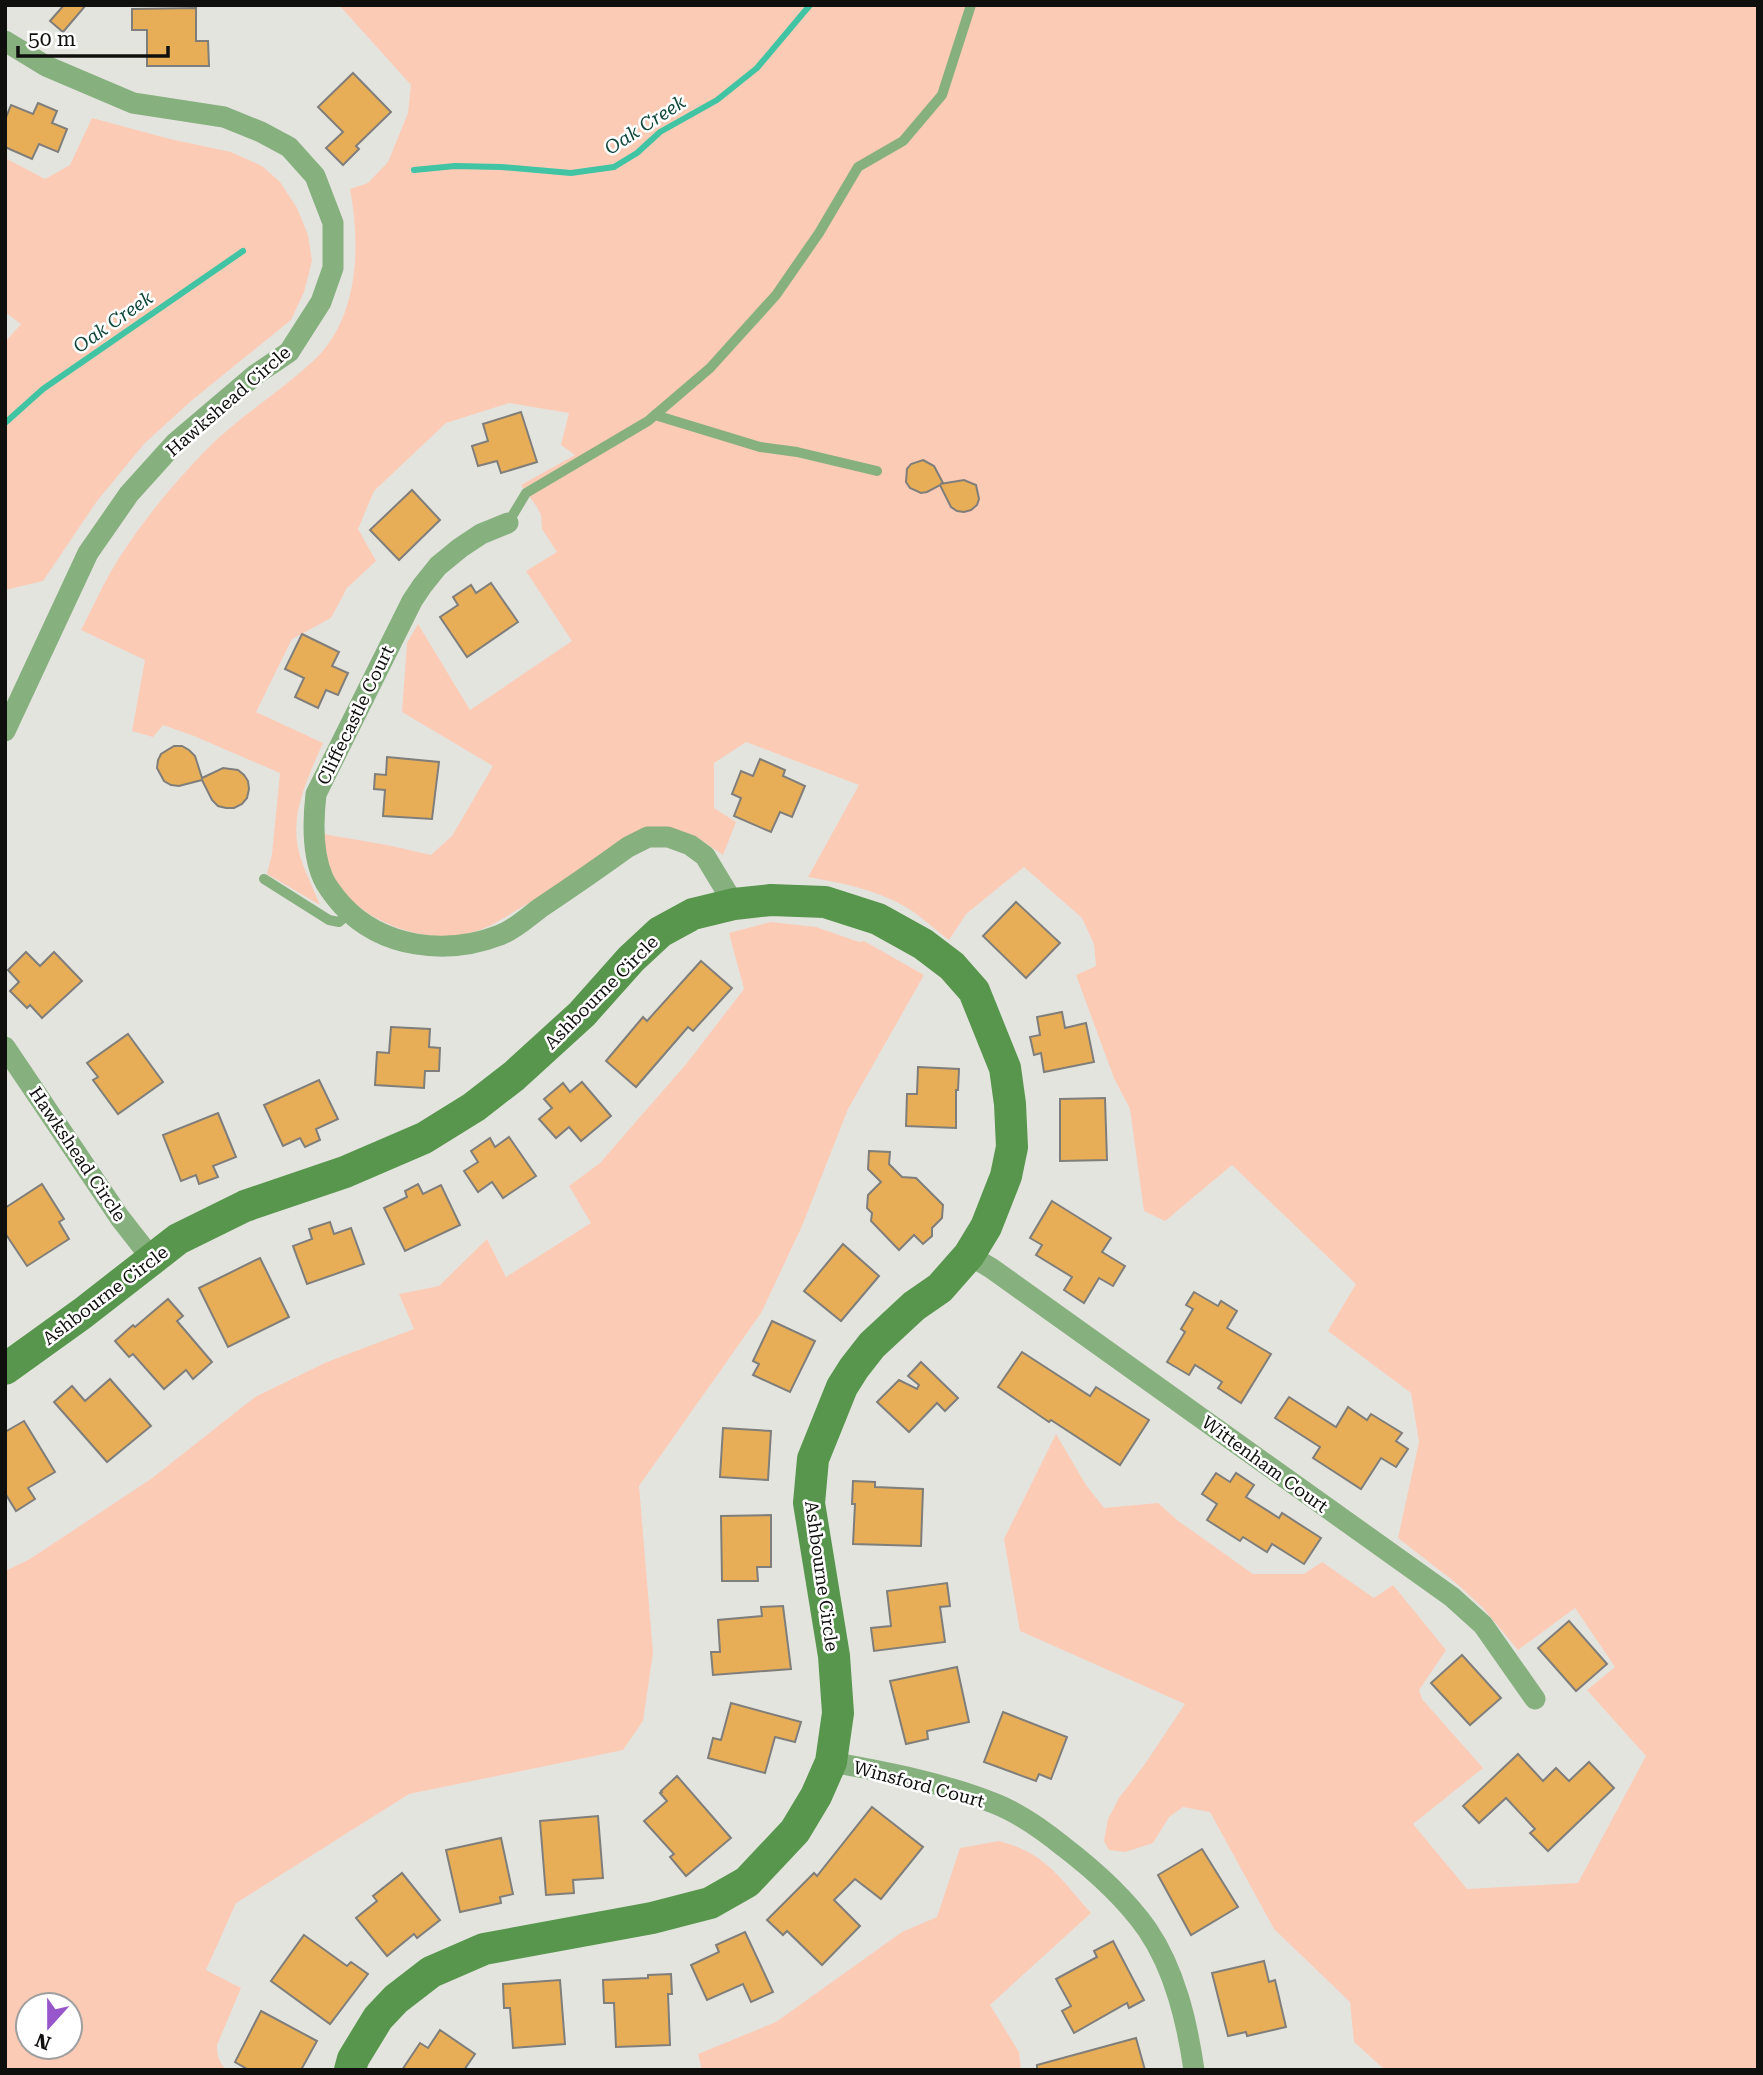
<svg xmlns="http://www.w3.org/2000/svg" width="1763" height="2075" viewBox="0 0 1763 2075" font-family="'Roboto Serif',serif">
<style>
.green{fill:#fbcbb6;fill-rule:evenodd}
.lines{fill:none;stroke-linecap:round;stroke-linejoin:round}
.stream{stroke:#40c4a3;stroke-width:6}
.building{fill:#e7ae57;stroke:#807e7a;stroke-width:2}
.lane{stroke:#87b07f;stroke-width:10}
.street{stroke:#87b07f;stroke-width:21}
.secondary{stroke:#57964c;stroke-width:32}
.labels{text-anchor:middle;dominant-baseline:central;stroke-width:5;stroke-linejoin:round;paint-order:stroke}
.street-label{font-size:18px;fill:#0f0f0e;stroke:#fff}
.water-label{font-size:19px;font-style:italic;fill:#10483a;stroke:#fff}
</style>
<rect width="100%" height="100%" fill="#e4e4df"/>
<!-- green -->
<g class="green">
<path d="M339,5H1758V2070H1385L1354,2042L1350,2002L1274,1929L1210,1812L1183,1807L1169,1817L1153,1843L1125,1852L1109,1850L1104,1841L1108,1819L1119,1798L1145,1764L1185,1704L1020,1631L1004,1539L1056,1434L1086,1485L1104,1508L1158,1503L1177,1520L1253,1574H1304L1322,1562L1374,1598L1393,1585L1446,1650L1419,1690L1422,1699L1483,1768L1413,1824L1467,1889L1578,1883L1646,1756L1587,1690L1615,1667L1575,1608L1518,1650L1483,1608L1456,1583L1398,1538L1419,1442L1411,1393L1328,1331L1356,1284L1232,1165L1165,1221L1144,1211L1130,1109L1114,1078L1076,975L1096,966L1094,944L1082,918L1024,867L966,914L949,940C934,929 920,915 904,906C874,889 842,883 808,877L859,785L746,742L714,763V808L736,822L723,855L695,836L678,830C630,854 581,876 533,901C509,913 495,927 466,934C422,945 352,918 333,875C327,862 325,848 323,834L387,845L431,855L452,836L493,766L402,712L407,643L418,624L470,710L572,641L526,571L557,552L542,529L541,515L537,507L521,485L575,455L561,445L569,413L509,403L446,423L374,491L358,529L376,561L347,588L331,618L292,639L256,712L323,743C307,780 287,818 301,859C306,874 314,890 320,905L267,874L272,854L280,773L194,736L163,725L153,737L132,731L145,660L81,630C91,611 100,591 110,573C136,529 169,488 205,451C237,418 277,394 311,363C359,321 361,247 350,189L368,183L388,162L408,113L411,85Z"/>
<path d="M92,118L170,139L231,152L262,166L280,182L297,208L308,235L312,261L304,292L291,320L191,401L144,444L97,501L43,581L5,590V342L21,324L5,312V158L45,179L70,165Z"/>
<path d="M771,922L816,927L859,942L864,941L924,975L848,1109L802,1226L761,1313L639,1486L653,1653L643,1721L623,1750L409,1794L236,1903L206,1970L241,1988L217,2045C217,2056 219,2063 227,2070H5V1571L30,1559L151,1479L255,1397L327,1362L414,1329L399,1294L439,1286L487,1239L506,1277L591,1223L569,1186L600,1163L687,1063L744,989L729,933ZM28,2005H70V2047H28Z"/>
<path d="M999,1841C1046,1853 1060,1878 1091,1913L990,2005L1019,2052L1021,2070H702L698,2054L776,2022L902,1932L937,1917L960,1848Z"/>
</g>
<g class="lines">
<!-- stream -->
<g class="stream">
<path d="M414,170L455,166L501,167L571,173L614,167L637,153L660,132L717,100L757,68L810,5"/>
<path d="M5,423L43,389L243,251"/>
</g>
</g>
<!-- building -->
<g class="building">
<path d="M64,5H86L63,32L50,21Z"/>
<path d="M196,8V41H208L209,66H147V30H132V9Z"/>
<path d="M353,73L391,112L356,146L359,149L343,165L326,148L343,132L318,107Z"/>
<path d="M38,103L57,111L52,123L67,129L58,152L39,144L32,159L5,147V120L11,105L33,114Z"/>
<path d="M521,412L537,462L501,473L497,461L478,466L472,446L488,441L483,424Z"/>
<path d="M923,460L934,466L943,483L940,484L964,480L976,485L979,499L977,505L971,510L964,512L957,511L951,507L940,485L927,492L921,493L910,488L906,482L907,469L911,464Z"/>
<path d="M412,490L440,520L399,560L370,530Z"/>
<path d="M491,583L518,622L467,657L440,617L458,605L453,597L471,585L476,593Z"/>
<path d="M302,634L339,652L332,666L348,673L338,695L326,690L318,708L295,697L304,678L285,669Z"/>
<path d="M174,746H182L189,750L195,756L202,778L223,768L238,770L244,775L248,781L249,789L247,798L242,804L234,808H226L218,806L212,800L202,780L179,786L171,785L164,781L157,768L158,760L161,754Z"/>
<path d="M387,757L439,762L432,819L383,816L385,790L374,789L375,774L386,775Z"/>
<path d="M760,759L785,770L783,776L805,786L792,817L780,812L771,832L734,816L741,798L732,794L741,771L753,776Z"/>
<path d="M1016,902L1060,943L1026,978L983,936Z"/>
<path d="M26,952L40,966L54,952L82,981L42,1018L30,1005L27,1008L10,991L19,982L8,970Z"/>
<path d="M701,961L732,988L693,1031L688,1027L636,1087L606,1061L643,1017L647,1021Z"/>
<path d="M1062,1012L1065,1028L1086,1023L1094,1062L1044,1072L1041,1053L1034,1055L1030,1037L1040,1035L1037,1017Z"/>
<path d="M391,1027L430,1029L429,1047L440,1048L439,1071H425L424,1088L375,1085L377,1052L389,1053Z"/>
<path d="M128,1034L163,1082L118,1114L93,1080L98,1077L87,1063Z"/>
<path d="M918,1067L959,1069L958,1090H956V1128L906,1126L907,1094H917Z"/>
<path d="M319,1080L338,1119L316,1129L320,1140L305,1147L300,1138L283,1146L264,1105Z"/>
<path d="M582,1082L611,1116L581,1141L569,1127L556,1138L539,1119L552,1108L544,1099L563,1083L570,1092Z"/>
<path d="M1105,1098L1107,1160L1060,1161V1099Z"/>
<path d="M218,1113L236,1157L213,1166L218,1177L199,1184L196,1175L181,1181L163,1135Z"/>
<path d="M509,1137L536,1176L503,1198L492,1182L478,1192L464,1171L478,1162L471,1151L490,1138L495,1147Z"/>
<path d="M869,1151L890,1152L889,1164L902,1177L916,1178L943,1205L942,1218L932,1228V1236L923,1244L914,1235L899,1250L871,1221L872,1213L867,1208L868,1195L881,1182L868,1169Z"/>
<path d="M42,1184L64,1219L59,1222L69,1239L27,1266L5,1233V1208Z"/>
<path d="M418,1184L423,1194L441,1185L460,1225L405,1251L384,1208L407,1197L405,1191Z"/>
<path d="M1052,1201L1111,1238L1102,1252L1125,1266L1113,1286L1099,1278L1084,1303L1064,1290L1072,1277L1036,1255L1042,1245L1030,1238Z"/>
<path d="M330,1222L334,1234L351,1228L364,1264L307,1284L293,1246L312,1239L309,1229Z"/>
<path d="M843,1244L879,1276L841,1321L804,1291Z"/>
<path d="M260,1258L289,1317L228,1347L199,1288Z"/>
<path d="M1194,1292L1218,1306L1221,1301L1237,1311L1227,1328L1271,1354L1241,1403L1218,1388L1222,1382L1195,1365L1189,1375L1167,1362L1185,1332L1181,1329L1193,1309L1186,1305Z"/>
<path d="M168,1299L183,1316L177,1321L212,1362L193,1379L186,1370L164,1389L133,1354L129,1357L115,1341L133,1325L135,1327Z"/>
<path d="M772,1321L815,1341L790,1392L753,1375L759,1364L753,1361Z"/>
<path d="M1022,1352L1090,1396L1096,1387L1149,1420L1120,1465L1051,1420L1049,1422L998,1387Z"/>
<path d="M921,1362L958,1398L945,1411L937,1403L909,1432L877,1402L899,1380L917,1389L919,1385L908,1376Z"/>
<path d="M110,1379L151,1426L107,1462L54,1402L72,1386L85,1401Z"/>
<path d="M1289,1397L1336,1427L1348,1407L1367,1420L1371,1414L1402,1433L1396,1441L1408,1449L1396,1467L1381,1458L1361,1489L1313,1458L1320,1447L1275,1418Z"/>
<path d="M24,1421L55,1472L28,1488L35,1499L16,1511L5,1493V1432Z"/>
<path d="M723,1428L771,1431L768,1480L720,1477Z"/>
<path d="M1216,1473L1230,1482L1236,1473L1254,1485L1246,1497L1279,1518L1282,1513L1321,1538L1304,1564L1272,1544L1267,1552L1243,1537L1240,1541L1207,1520L1217,1504L1202,1494Z"/>
<path d="M853,1481L875,1482V1487L923,1489L921,1546L853,1544L855,1504H852Z"/>
<path d="M771,1515V1567H757L758,1581H722L721,1516Z"/>
<path d="M947,1583L950,1606L940,1607L945,1642L874,1651L871,1628L891,1626L887,1591Z"/>
<path d="M783,1606L791,1669L713,1675L711,1652H720L718,1620L762,1616L761,1607Z"/>
<path d="M1569,1621L1607,1664L1576,1691L1538,1648Z"/>
<path d="M1462,1655L1501,1698L1470,1725L1431,1683Z"/>
<path d="M957,1667L969,1722L927,1731L928,1739L906,1744L890,1681Z"/>
<path d="M731,1703L801,1722L795,1742L775,1737L765,1773L708,1758L713,1738L721,1740Z"/>
<path d="M1003,1712L1067,1737L1051,1779L1039,1774L1036,1781L984,1762Z"/>
<path d="M1518,1754L1543,1781L1556,1768L1569,1781L1589,1762L1614,1788L1548,1851L1530,1833L1535,1829L1506,1798L1479,1823L1463,1806Z"/>
<path d="M677,1776L731,1838L686,1876L670,1857L674,1854L644,1821L667,1801L660,1793L662,1792L661,1791Z"/>
<path d="M872,1807L923,1847L881,1899L855,1879L834,1900L860,1926L822,1965L787,1931L783,1935L767,1920L814,1873L817,1876Z"/>
<path d="M598,1816L603,1878L573,1880L574,1893L546,1895L540,1821Z"/>
<path d="M501,1838L513,1894L500,1897L501,1903L460,1912L446,1850Z"/>
<path d="M1202,1849L1238,1907L1191,1935L1158,1875Z"/>
<path d="M402,1873L440,1920L417,1938L414,1934L387,1956L356,1918L377,1901L373,1896Z"/>
<path d="M745,1932L773,1992L751,2002L743,1984L707,2000L691,1965L719,1952L716,1945Z"/>
<path d="M304,1935L347,1966L351,1962L368,1974L330,2024L271,1981Z"/>
<path d="M1113,1941L1144,2000L1129,2008L1127,2003L1074,2033L1062,2011L1071,2006L1056,1979L1097,1957L1094,1951Z"/>
<path d="M1264,1961L1269,1982L1275,1980L1286,2027L1247,2036L1246,2032L1228,2036L1212,1973Z"/>
<path d="M671,1974L672,1994H668L670,2045L616,2047L614,2003H604L603,1980L648,1978V1975Z"/>
<path d="M560,1980L565,2044L513,2048L510,2008H504L503,1984Z"/>
<path d="M261,2011L317,2041L301,2070H249L235,2062Z"/>
<path d="M440,2030L475,2054L464,2070H402L420,2043L428,2048Z"/>
<path d="M1136,2038L1145,2070H1037V2065Z"/>
</g>
<g class="lines">
<!-- lane -->
<g class="lane">
<path d="M655,415L760,447L797,452L877,471"/>
<path d="M508,523L526,493L648,421L710,368L776,295L819,233L858,167L903,141L942,95L971,5"/>
<path d="M264,879L329,920L339,922L349,913"/>
</g>
<!-- street -->
<g class="street">
<path d="M5,41L46,66L133,103L224,117L261,132L289,147L315,176L333,223V268L321,302L289,352L255,375L175,443L129,494L88,553L5,731"/>
<path d="M508,523L481,534L460,548L438,566L422,586L412,601L316,794C313,820 312,853 323,878C327,887 335,897 342,905C382,948 446,956 500,935C514,930 528,917 540,908C570,888 599,868 628,847L648,837H668L690,845L705,856L734,904"/>
<path d="M5,1047L120,1218L152,1259"/>
<path d="M969,1255L991,1268L1452,1597L1483,1625L1535,1699"/>
<path d="M831,1762C887,1772 944,1783 996,1804C1021,1814 1043,1830 1064,1847C1094,1870 1125,1898 1147,1929C1175,1970 1187,2022 1194,2070"/>
</g>
<!-- secondary -->
<path class="secondary" d="M5,1369L83,1313L178,1239L245,1206L345,1172L424,1138L474,1107L514,1076L582,1014L631,959L660,932L693,914L734,904L771,900L825,902L878,919L923,944L952,966L974,991L1005,1068L1010,1104L1012,1147L1006,1176L986,1227L969,1255L940,1288L914,1306L872,1345L854,1368L842,1387L813,1459L809,1503L834,1656L838,1713L831,1762L816,1796L795,1831L747,1882L710,1903L652,1918L484,1949L431,1972L396,1999L378,2018L353,2059L350,2070"/>
</g>
<g class="labels">
<!-- street labels -->
<g class="street-label">
<text transform="translate(228 401) rotate(-41)">Hawkshead Circle</text>
<text transform="translate(355 715) rotate(-64)">Cliffecastle Court</text>
<text transform="translate(601 992) rotate(-45)">Ashbourne Circle</text>
<text transform="translate(78 1154) rotate(56)">Hawkshead Circle</text>
<text transform="translate(105 1295) rotate(-37)">Ashbourne Circle</text>
<text transform="translate(1265 1464) rotate(36)">Wittenham Court</text>
<text transform="translate(822 1576) rotate(82)">Ashbourne Circle</text>
<text transform="translate(919 1784) rotate(15)">Winsford Court</text>
</g>
<!-- water labels -->
<g class="water-label">
<text transform="translate(645 125) rotate(-33)">Oak Creek</text>
<text transform="translate(113 322) rotate(-35)">Oak Creek</text>
</g>
</g>
<!-- border -->
<rect width="1763" height="2075" fill="none" stroke="#0f0f0e" stroke-width="14"/>
<!-- north arrow -->
<g transform="translate(49 2026) rotate(201)"><circle r="33" fill="#ffffff" stroke="#9f9f9f" stroke-width="2"/>
<path d="M0-5L12 26L0 18L-12 26Z" fill="#9856cb"/>
<text y="-10" font-size="19" font-weight="bold" text-anchor="middle" fill="#0f0f0e">N</text>
</g>
<!-- scale -->
<path d="M18 46v10h150v-10" fill="none" stroke="#0f0f0e" stroke-width="3.5"/>
<text x="28" y="46" font-size="21" fill="#0f0f0e" stroke="#ffffff" stroke-width="5" paint-order="stroke">50 m</text>
</svg>
